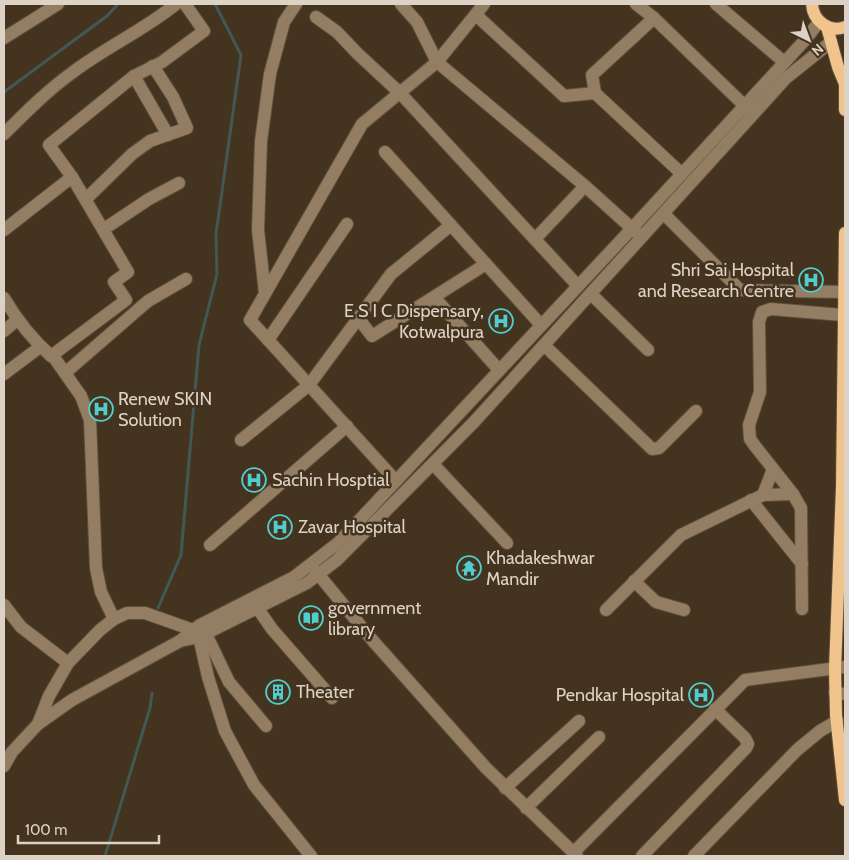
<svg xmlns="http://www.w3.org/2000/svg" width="849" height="860" viewBox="0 0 849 860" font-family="Cabin,sans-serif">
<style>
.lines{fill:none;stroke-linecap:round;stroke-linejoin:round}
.stream{stroke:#425854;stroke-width:3}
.minor-casing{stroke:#5f503c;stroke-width:14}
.major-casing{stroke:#5f503c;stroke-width:14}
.minor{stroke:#947e63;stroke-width:12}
.major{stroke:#f0c48c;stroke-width:12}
.labels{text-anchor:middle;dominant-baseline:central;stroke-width:5;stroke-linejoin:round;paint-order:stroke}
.poi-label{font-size:18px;fill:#dcd2c5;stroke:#44331e;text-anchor:start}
</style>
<rect width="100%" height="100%" fill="#44331e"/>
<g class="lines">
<!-- stream -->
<g class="stream">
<path d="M4,92L107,16L118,4"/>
<path d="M158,608L181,555L199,345L217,274L216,234L241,55L215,4"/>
<path d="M105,856L150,708L152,693"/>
</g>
<!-- minor casing -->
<g class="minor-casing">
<g id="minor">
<path d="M401,4L417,22L437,62L585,186L637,233"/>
<path d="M636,4L654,18L749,110"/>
<path d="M716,4L784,62"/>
<path d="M476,15L564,96L595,93"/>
<path d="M316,17L337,32L358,54L400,93L578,286"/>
<path d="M654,18L592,75L595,93L682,174"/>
<path d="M4,38L58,4"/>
<path d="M134,76L168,135"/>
<path d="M4,134C26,112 48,90 73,72C106,47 144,30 176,4"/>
<path d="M385,152L541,325"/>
<path d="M86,199L132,154L150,141L187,128L173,97L153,66"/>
<path d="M664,214L740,290L843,292"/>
<path d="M104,229L149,199L179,183"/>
<path d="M4,230L72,177"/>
<path d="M535,239L585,186"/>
<path d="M265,293L258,230L261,141L270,74L284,22L296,4"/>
<path d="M591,294L648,350"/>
<path d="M434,297L499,370"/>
<path d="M4,298C17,320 32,339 51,356H53L81,396L90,420L96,568L101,592L114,619"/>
<path d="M358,318L372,336L486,264"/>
<path d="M4,331L17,320"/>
<path d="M268,340L347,224"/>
<path d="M544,345L652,449L659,448L696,411"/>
<path d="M51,356L126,300L114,282L128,272L72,177L49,145L134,76L162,62L204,31L185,4"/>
<path d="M65,373L148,301L186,279"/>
<path d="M4,374L40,347"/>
<path d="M241,440L309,385L391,274L451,225"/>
<path d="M433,464L507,543"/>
<path d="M396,481L250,320L362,124L437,62L484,4"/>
<path d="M763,495L773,469"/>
<path d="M751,500L802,564"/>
<path d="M210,545L347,426"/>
<path d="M314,569L374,642L486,768L577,856"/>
<path d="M634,581L656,602L684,610"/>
<path d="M4,605L21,627L68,663"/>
<path d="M258,609L272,629L332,698"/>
<path d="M802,609L801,508L793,494L755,446L750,439L749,425L760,392L759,322L762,312L771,309L843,315"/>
<path d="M606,610L681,535L763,495L793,494"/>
<path d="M206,634L229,682L266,726"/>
<path d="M180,641L199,637L307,583L337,560L474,422L786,78L831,42"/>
<path d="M835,693L845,694"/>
<path d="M38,724L49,696L68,663L100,630L114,619L127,613H145L193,630L199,637L208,677L225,731L254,785L311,856"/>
<path d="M4,766L12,752L38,724L72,700L180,641L200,625L294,577L338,543L624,237L805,40L819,22"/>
<path d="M505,788L579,721"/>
<path d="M526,808L599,737"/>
<path d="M573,853L745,680L845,667"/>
<path d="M642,856L746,748L748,744L745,738L715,709"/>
<path d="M694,856L797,750L820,731L837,721"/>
</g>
</g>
<!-- major casing -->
<g class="major-casing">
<g id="major">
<path d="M812,4C813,21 829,33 845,27"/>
<path d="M827,27L838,67L845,84V110"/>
<path d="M845,233L842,487L835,669L836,715L845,800"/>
</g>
</g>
<!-- minor -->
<use href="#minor" class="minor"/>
<!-- major -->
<use href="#major" class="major"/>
</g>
<!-- icons -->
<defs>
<g id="hospital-ring" transform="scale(1.25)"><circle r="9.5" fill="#44331e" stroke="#52cdcf" stroke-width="1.5"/><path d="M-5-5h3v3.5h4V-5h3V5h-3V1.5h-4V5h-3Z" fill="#52cdcf"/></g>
<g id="temple-ring" transform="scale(1.25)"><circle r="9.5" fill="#44331e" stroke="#52cdcf" stroke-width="1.5"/><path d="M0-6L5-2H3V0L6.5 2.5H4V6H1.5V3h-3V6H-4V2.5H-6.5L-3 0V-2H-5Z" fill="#52cdcf"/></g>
<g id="library-ring" transform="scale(1.25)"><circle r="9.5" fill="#44331e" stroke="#52cdcf" stroke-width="1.5"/><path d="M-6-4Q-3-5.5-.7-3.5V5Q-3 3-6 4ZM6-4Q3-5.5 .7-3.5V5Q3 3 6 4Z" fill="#52cdcf"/></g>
<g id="building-ring" transform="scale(1.25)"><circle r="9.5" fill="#44331e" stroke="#52cdcf" stroke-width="1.5"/><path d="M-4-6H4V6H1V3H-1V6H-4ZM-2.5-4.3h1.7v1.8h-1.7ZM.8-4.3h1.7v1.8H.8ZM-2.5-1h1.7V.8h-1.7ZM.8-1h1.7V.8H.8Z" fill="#52cdcf"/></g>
</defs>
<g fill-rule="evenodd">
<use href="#hospital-ring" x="811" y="280"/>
<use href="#hospital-ring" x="501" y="321"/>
<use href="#hospital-ring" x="101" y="409"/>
<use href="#hospital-ring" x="254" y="480"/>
<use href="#hospital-ring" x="280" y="527"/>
<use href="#temple-ring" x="469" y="568"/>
<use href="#library-ring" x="311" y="618"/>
<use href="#building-ring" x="278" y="692"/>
<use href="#hospital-ring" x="701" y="695"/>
</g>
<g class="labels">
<!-- poi labels -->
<g class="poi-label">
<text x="794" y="270" text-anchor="end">Shri Sai Hospital<tspan x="794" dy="21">and Research Centre</tspan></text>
<text x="484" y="311" text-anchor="end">E S I C Dispensary,<tspan x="484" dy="21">Kotwalpura</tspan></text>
<text x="118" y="399">Renew SKIN<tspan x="118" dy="21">Solution</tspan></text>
<text x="272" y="480">Sachin Hosptial</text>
<text x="298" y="527">Zavar Hospital</text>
<text x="486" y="558">Khadakeshwar<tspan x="486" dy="21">Mandir</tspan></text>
<text x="328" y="608">government<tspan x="328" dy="21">library</tspan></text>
<text x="296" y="692">Theater</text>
<text x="684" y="695" text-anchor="end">Pendkar Hospital</text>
</g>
</g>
<!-- border -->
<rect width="849" height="860" fill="none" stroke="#dcd2c5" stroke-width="10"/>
<!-- north arrow -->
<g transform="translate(809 40) rotate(138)" stroke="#44331e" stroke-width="4" paint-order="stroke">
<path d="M0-4L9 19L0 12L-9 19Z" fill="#dcd2c5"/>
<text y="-8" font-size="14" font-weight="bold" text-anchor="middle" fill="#dcd2c5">N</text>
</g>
<!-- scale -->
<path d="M18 835v8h141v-8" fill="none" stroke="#dcd2c5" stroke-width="2.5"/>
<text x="25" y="835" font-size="15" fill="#dcd2c5" stroke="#44331e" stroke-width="4" paint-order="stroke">100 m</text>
</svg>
